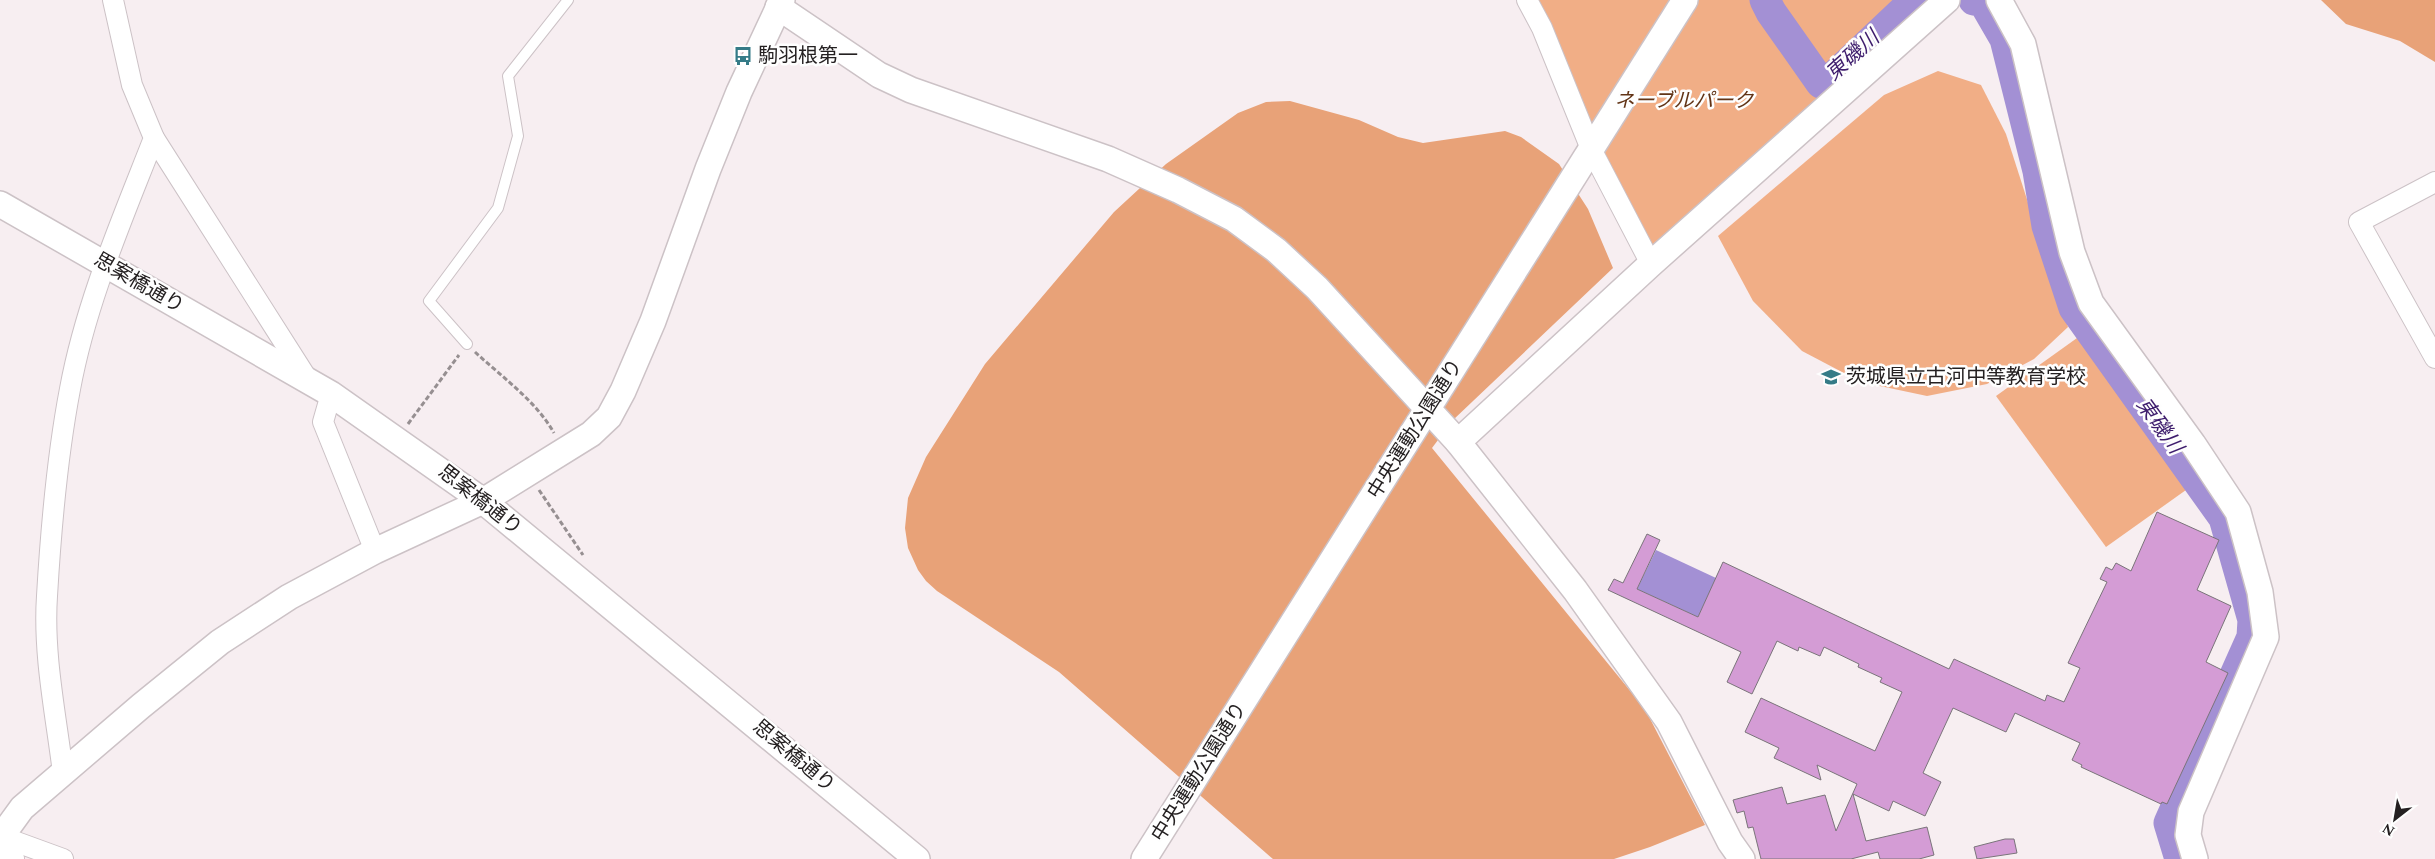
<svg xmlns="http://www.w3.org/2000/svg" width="2435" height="859" viewBox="0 0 2435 859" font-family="Spectral,'Noto Sans JP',serif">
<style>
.green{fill:#f1ae86}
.forest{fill:#e8a278}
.water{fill:#a390d4}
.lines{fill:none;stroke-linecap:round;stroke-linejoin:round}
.river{stroke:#a390d4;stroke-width:31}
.building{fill:#d49cd5;stroke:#7a747a}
.service-casing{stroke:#ccc2c6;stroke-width:12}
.minor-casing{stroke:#ccc2c6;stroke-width:22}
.tertiary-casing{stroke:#ccc2c6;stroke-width:28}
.secondary-casing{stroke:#ccc2c6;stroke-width:30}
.path{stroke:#968f91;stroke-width:3;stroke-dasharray:5 2.5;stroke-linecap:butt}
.service{stroke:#fff;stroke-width:10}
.minor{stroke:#fff;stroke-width:20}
.tertiary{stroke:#fff;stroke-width:25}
.secondary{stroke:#fff;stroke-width:28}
.labels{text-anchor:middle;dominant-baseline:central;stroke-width:5;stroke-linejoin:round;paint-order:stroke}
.poi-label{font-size:20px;fill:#242021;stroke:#fefefe;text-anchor:start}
.park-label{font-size:20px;font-style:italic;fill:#623416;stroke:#fefefe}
.street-label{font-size:20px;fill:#242021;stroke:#fefefe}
.water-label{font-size:21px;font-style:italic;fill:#3e1d6d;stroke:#fefefe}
</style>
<rect width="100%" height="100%" fill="#f7eef1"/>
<!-- green -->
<g class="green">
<path d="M1523,0H1947L1651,264Z"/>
<path d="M1938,71L1981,85L2006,134L2068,327L2034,359L1987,384L1927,396L1861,382L1802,351L1753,301L1718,236L1884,95Z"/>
<path d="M2084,333L2193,485L2106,547L1996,396Z"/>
</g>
<!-- forest -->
<g class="forest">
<path d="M2321,0H2435V62L2400,41L2346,24Z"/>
<path d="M1290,101L1359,120L1398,137L1423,143L1505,131L1521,137L1559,164L1588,209L1613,268L1453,420L1432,448L1645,709L1705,825L1650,847L1614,859H1273L1059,672L937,591L926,581L918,570L908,548L905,528L908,498L926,457L985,364L1114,212L1166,164L1238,113L1266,102Z"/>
</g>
<!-- water -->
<path class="water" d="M1656,550L1716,578L1698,617L1637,589Z"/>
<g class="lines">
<!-- river -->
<g class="river">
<path d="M1765,0L1771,12L1821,83L1826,84L1915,0"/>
<path d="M1974,0L1983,1L2005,39L2038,171L2047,226L2074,308L2224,518L2253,620L2252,637L2169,823L2180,859"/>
</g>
</g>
<!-- building -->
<g class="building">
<path d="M2157,512L2219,540L2197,590L2231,606L2206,662L2228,673L2167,804L2162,802L2161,804L2081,767L2082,765L2072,760L2080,743L2015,713L2006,732L1953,708L1923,773L1941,782L1925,816L1893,801L1889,811L1853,794L1866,841L1927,827L1934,855L1919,859H1880L1878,852L1851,859H1761L1753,827L1748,828L1744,811L1737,813L1733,800L1782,787L1787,804L1825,795L1836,831L1857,784L1817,765L1821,780L1774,758L1779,748L1745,732L1761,698L1875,751L1902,692L1880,682L1882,678L1858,667L1859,664L1824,647L1820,656L1799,647L1798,651L1777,641L1752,694L1727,682L1741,652L1608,590L1614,579L1623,583L1647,534L1660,540L1637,589L1698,617L1723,562L1949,669L1954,659L2045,701L2047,695L2064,702L2080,668L2068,663L2107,582L2100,579L2106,567L2112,570L2116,563L2131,571Z"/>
<path d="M2005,839H2014L2017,853L1977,859L1974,847Z"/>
</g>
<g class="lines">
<!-- service casing -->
<g class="service-casing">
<path id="service" d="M467,344L429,301L498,208L518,136L508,76L568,0"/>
</g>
<!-- minor casing -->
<g class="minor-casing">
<g id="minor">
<path d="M1527,0L1542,28L1591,149L1651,264"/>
<path d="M154,138L308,380"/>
<path d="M2435,182L2359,222L2435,358"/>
<path d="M331,394L323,422L375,551"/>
<path d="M63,773C56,715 43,655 47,596C51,527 57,457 70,389C86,302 122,220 154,138L132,85L113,0"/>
<path d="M0,836L63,859"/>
</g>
</g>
<!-- tertiary casing -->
<g class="tertiary-casing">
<g id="tertiary">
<path d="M1999,0L2023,44L2072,252L2091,303L2193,444L2238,512L2260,592L2266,637L2191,812L2188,835L2195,859"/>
<path d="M778,7L879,75L911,90L1108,159L1178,190L1234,219L1276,250L1317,288L1458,442L1575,590L1669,722L1730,842L1742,859"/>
<path d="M0,204L331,394L483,501L917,859"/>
<path d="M1458,442L1651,264L1947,0"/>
<path d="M1,837L22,808L141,706L220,642L289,597L375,551L483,501L591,434L609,417L623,391L653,321L708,169L739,92L782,0"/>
<path d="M1144,859L1685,0"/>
</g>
</g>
<!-- secondary casing -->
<g class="secondary-casing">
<path id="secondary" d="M0,833L10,859"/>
</g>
<!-- path -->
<g class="path">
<path d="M475,352C502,377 536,401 554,433"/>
<path d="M408,424L459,355"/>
<path d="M539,490L583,555"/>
</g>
<!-- service -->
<use href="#service" class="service"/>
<!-- minor -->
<use href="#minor" class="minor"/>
<!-- tertiary -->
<use href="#tertiary" class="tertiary"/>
<!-- secondary -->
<use href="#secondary" class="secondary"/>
</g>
<!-- icons -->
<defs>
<g id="bus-bare" transform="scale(1.5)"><path d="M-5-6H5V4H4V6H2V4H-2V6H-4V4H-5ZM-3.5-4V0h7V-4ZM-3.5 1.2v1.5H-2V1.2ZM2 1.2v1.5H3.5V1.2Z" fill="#357b87" stroke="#fefefe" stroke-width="2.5" paint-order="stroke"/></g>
<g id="school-bare" transform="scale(1.5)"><path d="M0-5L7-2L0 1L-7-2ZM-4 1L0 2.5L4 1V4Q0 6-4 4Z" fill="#357b87" stroke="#fefefe" stroke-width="2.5" paint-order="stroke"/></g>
</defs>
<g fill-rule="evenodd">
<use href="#bus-bare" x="743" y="56"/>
<use href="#school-bare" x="1831" y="377"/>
</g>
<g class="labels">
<!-- poi labels -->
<g class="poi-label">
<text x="758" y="56">駒羽根第一</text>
<text x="1846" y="377">茨城県立古河中等教育学校</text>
</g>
<!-- park labels -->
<g class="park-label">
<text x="1684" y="101">ネーブルパーク</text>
</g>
<!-- street labels -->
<g class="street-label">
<text transform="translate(139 283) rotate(30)">思案橋通り</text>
<text transform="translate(1415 429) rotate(-58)">中央運動公園通り</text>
<text transform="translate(480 500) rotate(38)">思案橋通り</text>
<text transform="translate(794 756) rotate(40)">思案橋通り</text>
<text transform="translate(1199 772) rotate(-58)">中央運動公園通り</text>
</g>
<!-- water labels -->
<g class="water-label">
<text transform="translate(1853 56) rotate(-42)">東磯川</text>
<text transform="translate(2159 426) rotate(54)">東磯川</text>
</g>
</g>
<!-- north arrow -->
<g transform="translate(2395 819) rotate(211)" stroke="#fefefe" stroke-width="4" paint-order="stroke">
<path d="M0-4L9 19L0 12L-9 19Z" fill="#242021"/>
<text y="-8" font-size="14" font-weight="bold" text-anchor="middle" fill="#242021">N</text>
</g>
</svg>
